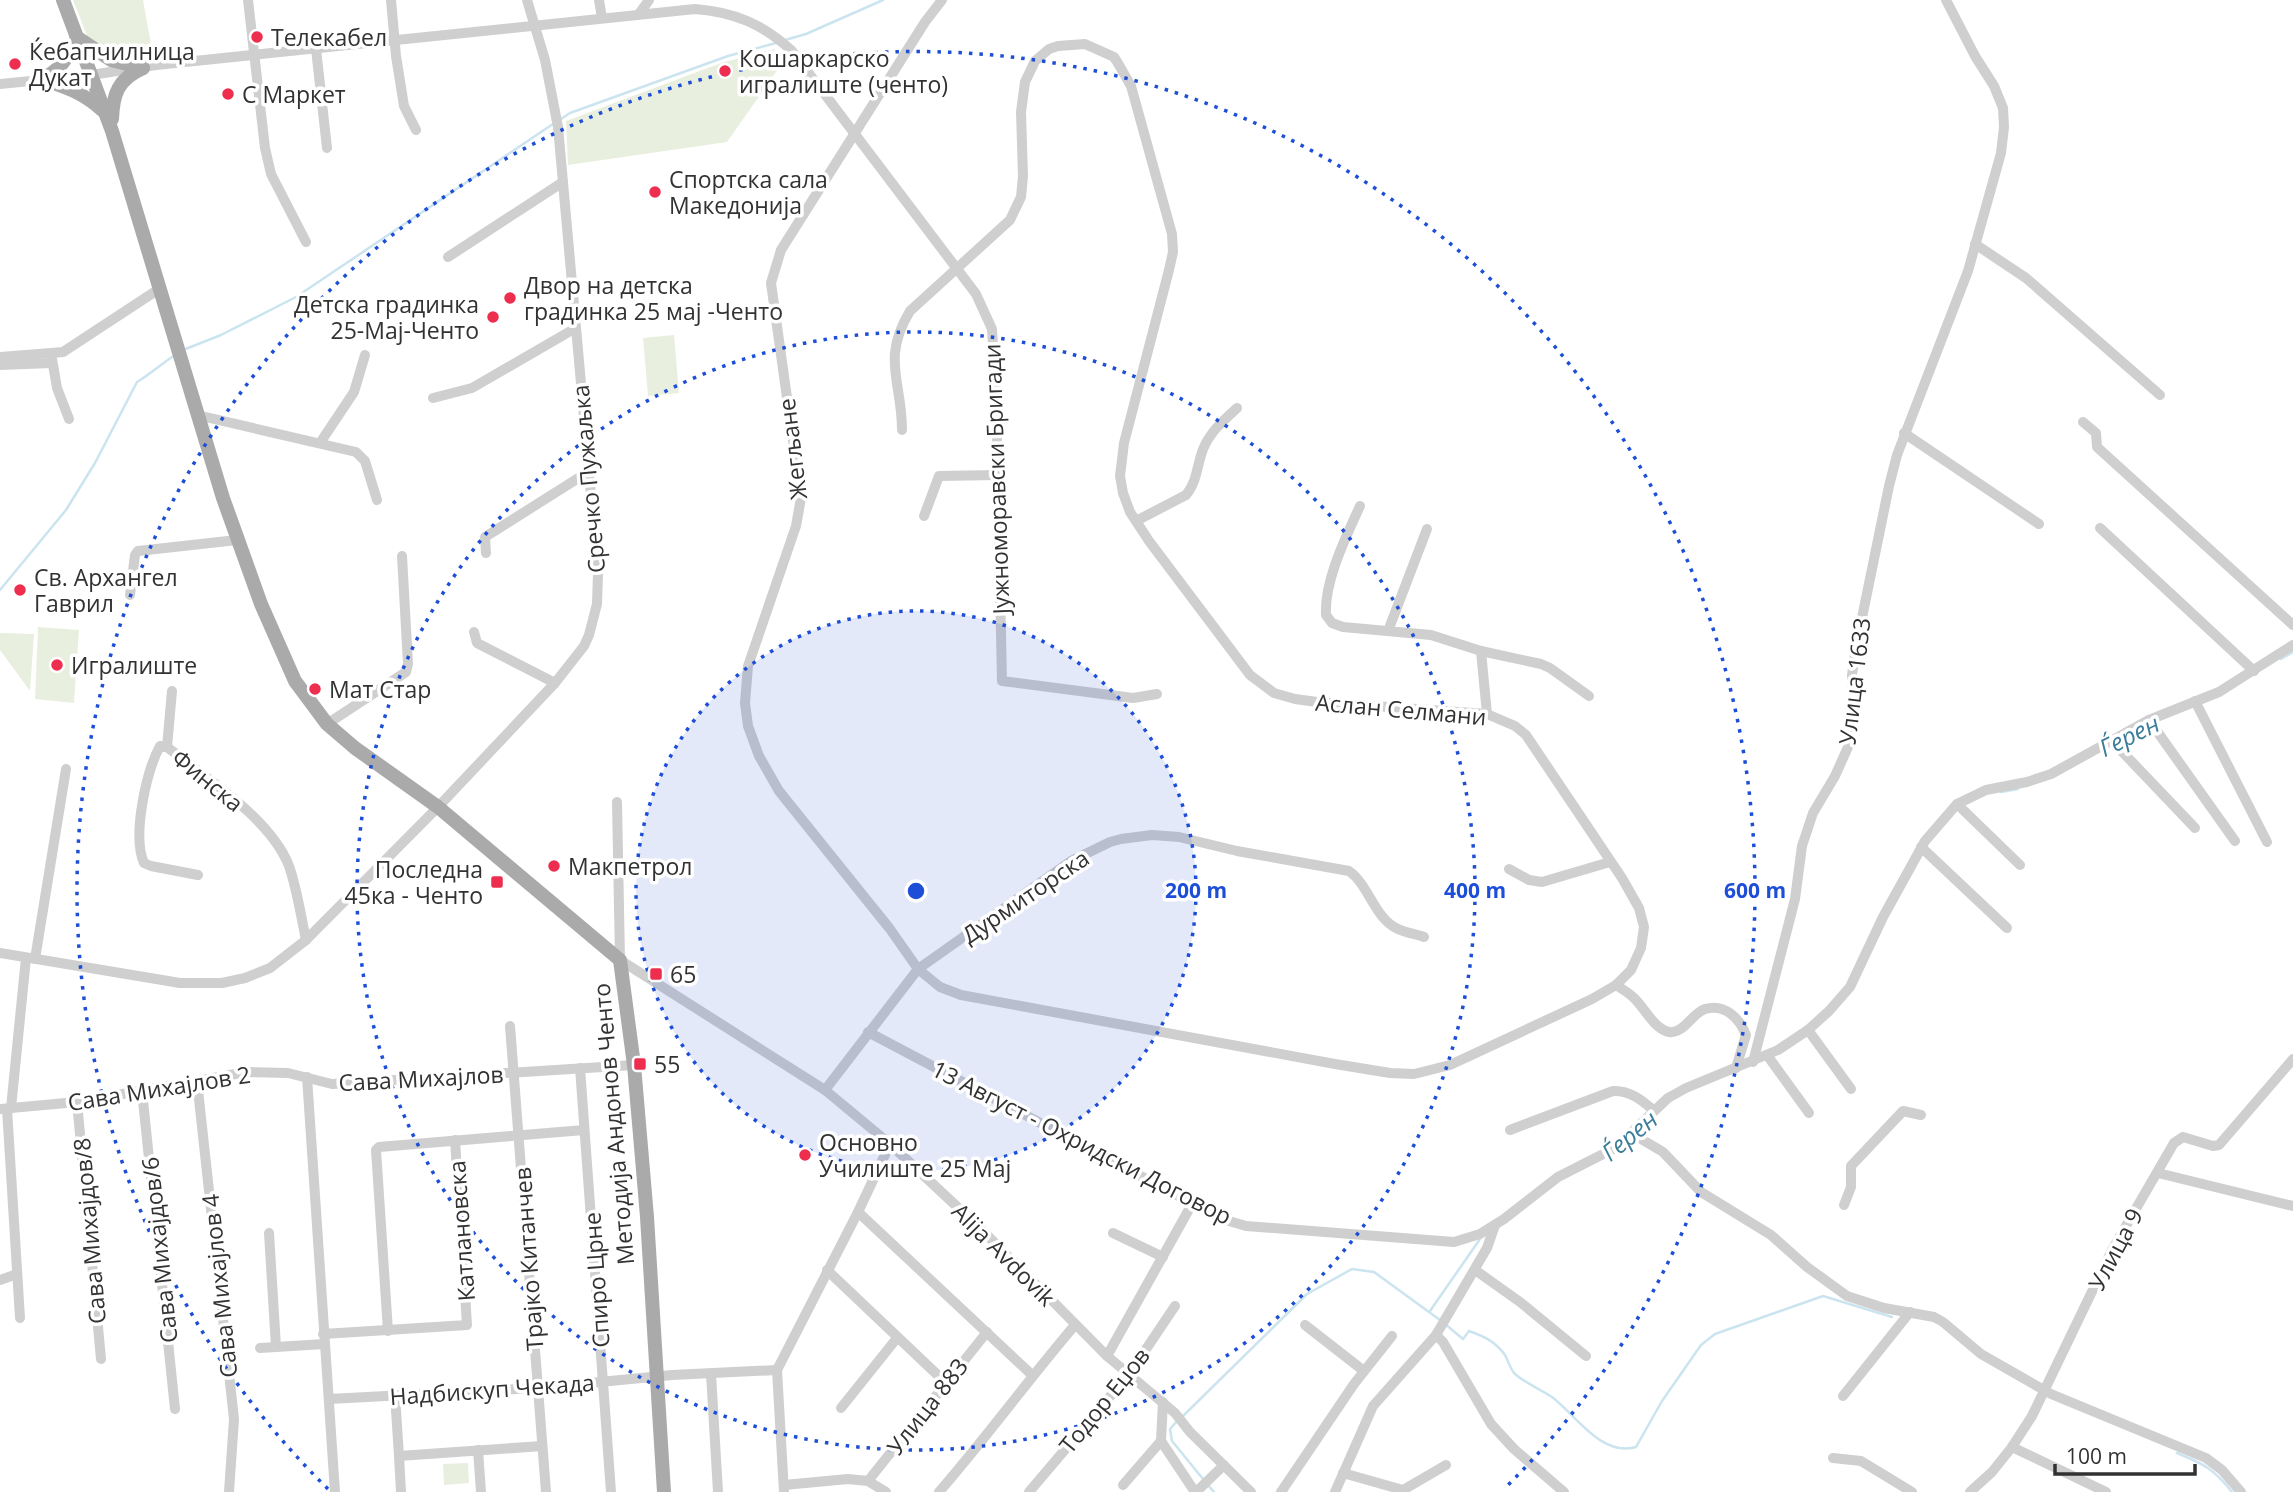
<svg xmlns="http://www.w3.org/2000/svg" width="2293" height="1492" viewBox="0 0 2293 1492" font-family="'Open Sans',sans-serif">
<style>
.green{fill:#e9efdf}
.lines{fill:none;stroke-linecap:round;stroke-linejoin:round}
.stream{stroke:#cbe4ef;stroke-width:2.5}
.minor{stroke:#cfcfcf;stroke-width:10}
.major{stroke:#aaa;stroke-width:14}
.ring{fill:none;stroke:#1d4ed8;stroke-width:3.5;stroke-dasharray:3.5 7}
.poi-dot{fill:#ee2e4e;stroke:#fff;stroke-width:2.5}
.labels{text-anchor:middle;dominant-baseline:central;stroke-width:7;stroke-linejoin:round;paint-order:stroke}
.poi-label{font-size:23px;fill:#323232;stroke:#fff;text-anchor:start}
.street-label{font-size:23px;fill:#323232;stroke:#fff}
.water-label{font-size:24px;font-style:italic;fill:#3a7d99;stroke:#fff}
.centre{fill:#1d4ed8;stroke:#fff;stroke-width:3.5}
.ring-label{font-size:21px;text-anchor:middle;font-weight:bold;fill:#1d4ed8;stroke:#fff;stroke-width:7;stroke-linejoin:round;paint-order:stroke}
</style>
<rect width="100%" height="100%" fill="#fff"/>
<!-- green -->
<g class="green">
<path d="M73,0H143L152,50L108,53L89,41Z"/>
<path d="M774,49L783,62L727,142L568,165L566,121L721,63Z"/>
<path d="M674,335L679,393L648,396L643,338Z"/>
<path d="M38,627L79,630L74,703L35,699Z"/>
<path d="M0,633L34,634L30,691L0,650Z"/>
<path d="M468,1463L469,1483L444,1485L443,1464Z"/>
</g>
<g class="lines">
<!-- stream -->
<g class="stream">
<path d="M785,40L806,34L883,0"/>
<path d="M561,119L570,113L728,56L776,43"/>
<path d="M183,350L221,335L296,297L553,124"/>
<path d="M0,590L66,510L95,463L137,382C151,374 161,364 175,355"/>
<path d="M2281,659L2293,652"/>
<path d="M2001,792L2018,789"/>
<path d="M1430,1311L1480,1239"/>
<path d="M1445,1324L1463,1339L1469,1331C1483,1336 1495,1341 1505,1355C1508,1360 1510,1369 1515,1374C1525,1383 1540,1389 1552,1397C1576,1415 1601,1457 1636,1447L1662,1401L1701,1345L1715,1334L1823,1296L1892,1317"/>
<path d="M1183,1416L1307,1294L1352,1269L1374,1272L1440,1320"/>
<path d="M1178,1420L1170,1429L1172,1441L1203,1479"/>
<path d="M2177,1453C2204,1464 2214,1469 2232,1492"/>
<path d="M1208,1485L1214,1492"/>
</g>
<!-- minor -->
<g class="minor">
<path d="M248,0L265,148L271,174L306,242"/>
<path d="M391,0L396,56L404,106L416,130"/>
<path d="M599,0L602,18"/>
<path d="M639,14L649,0"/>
<path d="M316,49L327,148"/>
<path d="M0,84L91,75L156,65L695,9C734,12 763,24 792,51L976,294L992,329L996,393L1002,681L1133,698L1157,694"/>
<path d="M1975,244L2026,278L2160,395"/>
<path d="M448,257L563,182"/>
<path d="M0,357L51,353"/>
<path d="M0,365L52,363"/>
<path d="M433,398L472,388L574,329"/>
<path d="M197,415L356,452L365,461L377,500"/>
<path d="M69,419L57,388L51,353L63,352L159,289"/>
<path d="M2083,422L2096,433L2097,447L2293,625"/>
<path d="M902,430C902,381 881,359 910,311L1010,220L1021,197L1023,176L1021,112L1025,82L1035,61L1049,49L1058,46L1085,44L1114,57L1119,65L1131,86L1172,234L1173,252L1169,270L1124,443L1120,476L1123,493L1130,512L1149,541L1250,675L1274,693L1295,699L1317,702L1487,714L1515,726L1526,735L1622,878L1639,908L1644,927L1641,948L1631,970L1616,985L1592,999L1450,1065L1414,1074L1390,1073L1335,1064L961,995L940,987L918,969L890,929L779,791L759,756L748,726L745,703L748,666L796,526L801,498L771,283L781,250L925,22L942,0"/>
<path d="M1904,433L2039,524"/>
<path d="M320,443L354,392L365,355"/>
<path d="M1360,506C1346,537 1324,581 1326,615L1332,623L1343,627L1431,635L1481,651L1541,664L1550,668L1589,696"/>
<path d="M924,516L939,476L997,475"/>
<path d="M1136,521L1186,495C1198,481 1197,462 1204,447C1211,431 1225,419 1237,408"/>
<path d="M2100,528L2254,671"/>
<path d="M486,553L485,537L588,472"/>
<path d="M130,595L135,555L138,551L237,540"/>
<path d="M1388,631L1427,529"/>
<path d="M474,632L477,643L555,683"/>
<path d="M1481,651L1487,714"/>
<path d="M2195,701L2267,842"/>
<path d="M2149,720L2235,841"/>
<path d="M327,724L406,672L408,664L402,556"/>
<path d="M2111,740L2195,828"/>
<path d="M167,747L172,691"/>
<path d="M617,802L620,960L825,1090L890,1144L982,1230L1107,1356L1175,1413L1190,1432L1251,1492"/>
<path d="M1957,804L2020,865"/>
<path d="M1921,847L2007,928"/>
<path d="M1509,869L1529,880L1542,882L1610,862"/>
<path d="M198,875L151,866L144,863C132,836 146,772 160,746L167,747C206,778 271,819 289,866C297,889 301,916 306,940"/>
<path d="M0,953L180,983H222L245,978L270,968L306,940L438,807L555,683L584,646L589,635L597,604L598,573L558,127L545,60L527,0"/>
<path d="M35,959L66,769"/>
<path d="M1616,985C1622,989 1629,993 1634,998C1644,1007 1654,1029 1669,1032C1684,1034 1692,1013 1705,1009C1725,1003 1740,1019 1746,1035L1736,1068"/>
<path d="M510,1026L546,1492"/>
<path d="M1808,1030L1851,1089"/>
<path d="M868,1032L1222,1219L1246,1226L1454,1242L1480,1234L1504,1219L1558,1177L1615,1148L1668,1098L1686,1088L1778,1050L1808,1030L1829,1011L1850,987L1883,917L1925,841L1957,804L1986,790L2027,782L2051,774L2149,720L2219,692L2293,645"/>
<path d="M1767,1055L1809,1113"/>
<path d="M1753,1062L1795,899L1802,846L1813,813L1835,776L1848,747L1853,708L1852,675L1856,647L1889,486L1897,455L1968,271L2001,153L2004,127L2003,108L1994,86L1975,56L1946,0"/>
<path d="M580,1068L611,1492"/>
<path d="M307,1077L335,1492"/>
<path d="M197,1081L234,1419L229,1492"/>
<path d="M825,1090L918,969L1071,861L1110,842L1121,839L1152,835L1179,837L1237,851L1349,871C1369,885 1374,918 1398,929C1406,933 1416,934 1424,937"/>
<path d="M142,1091L175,1409"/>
<path d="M77,1102L101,1359"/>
<path d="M11,1108L26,958"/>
<path d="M0,1109L77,1102L247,1072L288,1073L332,1084L634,1065"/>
<path d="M7,1109L20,1318"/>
<path d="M1510,1130L1613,1091C1629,1090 1642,1100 1653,1110"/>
<path d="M1631,1133L1663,1152L1701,1192L1771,1235L1807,1267L1847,1296L1884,1308L1934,1317L1943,1322L1981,1354L2051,1394L2206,1458L2222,1470L2241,1492"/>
<path d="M2158,1173L2293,1206"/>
<path d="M1844,1205L1851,1187V1166L1903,1111L1921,1115"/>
<path d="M858,1212L1032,1375"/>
<path d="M269,1233L276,1347"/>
<path d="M1113,1233L1163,1257"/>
<path d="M827,1270L945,1382"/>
<path d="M1475,1270L1520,1302L1586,1356"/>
<path d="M0,1280L17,1274"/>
<path d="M1305,1325L1364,1371"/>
<path d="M388,1331L376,1150L379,1147L584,1130"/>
<path d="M323,1334L467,1325L455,1140"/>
<path d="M1436,1335L1443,1342L1491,1424L1514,1449L1564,1492"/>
<path d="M260,1348L324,1344"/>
<path d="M1107,1356L1192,1204"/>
<path d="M777,1370L858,1212L890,1144"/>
<path d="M777,1370L784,1492"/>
<path d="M711,1374L718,1492"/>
<path d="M395,1395L399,1456"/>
<path d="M1843,1396L1910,1312"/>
<path d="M329,1399L538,1388L672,1375L777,1370"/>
<path d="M1163,1402L1161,1441L1195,1492"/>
<path d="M841,1408L897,1338"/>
<path d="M2012,1447L2106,1492"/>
<path d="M478,1450L481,1492"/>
<path d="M1833,1458L1861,1461L1912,1492"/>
<path d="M1343,1473L1403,1490L1446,1465"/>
<path d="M868,1481L987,1332"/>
<path d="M784,1485L848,1479L868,1481L886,1492"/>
<path d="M1123,1485L1161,1441"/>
<path d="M401,1492L399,1456L542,1446"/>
<path d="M939,1492C986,1438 1028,1380 1075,1325"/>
<path d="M1029,1492L1130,1373L1175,1306"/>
<path d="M1196,1492L1224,1465"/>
<path d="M1281,1492L1354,1384L1392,1336"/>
<path d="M1335,1492L1373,1406L1436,1335L1487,1248L1495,1225"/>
<path d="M1970,1492L1992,1472L2012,1447L2032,1416L2112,1250L2174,1143L2183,1137L2213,1146L2219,1145L2293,1059"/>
</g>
<!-- major -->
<g class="major">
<path d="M63,0L112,131L223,498L261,604L295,681L327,724L355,748L438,807L620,960L634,1065L647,1217L664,1492"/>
<path d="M78,38L111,60L143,68"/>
<path d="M41,79C64,86 84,93 102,110"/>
<path d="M41,79C61,71 68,56 77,38"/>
<path d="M112,119C113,94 118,79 143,68"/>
</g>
</g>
<!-- distance rings -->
<circle cx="916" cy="891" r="280" fill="#1d4ed8" fill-opacity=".12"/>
<g class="ring">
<circle cx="916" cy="891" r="280"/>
<circle cx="916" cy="891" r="559"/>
<path d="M328 1489A839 839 0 1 1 1504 1489"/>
</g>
<!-- markers -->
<g class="poi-dot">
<circle cx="257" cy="37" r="7"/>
<circle cx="15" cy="64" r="7"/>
<circle cx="725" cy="71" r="7"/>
<circle cx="228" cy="94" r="7"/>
<circle cx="655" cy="192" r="7"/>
<circle cx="510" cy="298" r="7"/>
<circle cx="493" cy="317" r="7"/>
<circle cx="20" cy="590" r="7"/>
<circle cx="57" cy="665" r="7"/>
<circle cx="315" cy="689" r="7"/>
<circle cx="554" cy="866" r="7"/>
<rect x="490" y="875" width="14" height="14" rx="3.5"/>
<rect x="649" y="967" width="14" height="14" rx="3.5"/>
<rect x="633" y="1057" width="14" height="14" rx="3.5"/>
<circle cx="805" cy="1155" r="7"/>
</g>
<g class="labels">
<!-- poi labels -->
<g class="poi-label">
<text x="271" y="37">Телекабел</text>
<text x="29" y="51">Ќебапчилница<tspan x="29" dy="26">Дукат</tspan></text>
<text x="739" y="58">Кошаркарско<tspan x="739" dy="26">игралиште (ченто)</tspan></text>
<text x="242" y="94">С Маркет</text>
<text x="669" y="179">Спортска сала<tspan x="669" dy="26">Македонија</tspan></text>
<text x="524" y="285">Двор на детска<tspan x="524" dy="26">градинка 25 мај -Ченто</tspan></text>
<text x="479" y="304" text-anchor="end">Детска градинка<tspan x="479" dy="26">25-Мај-Ченто</tspan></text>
<text x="34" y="577">Св. Архангел<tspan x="34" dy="26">Гаврил</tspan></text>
<text x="71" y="665">Игралиште</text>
<text x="329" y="689">Мат Стар</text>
<text x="568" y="866">Макпетрол</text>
<text x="483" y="869" text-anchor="end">Последна<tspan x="483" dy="26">45ка - Ченто</tspan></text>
<text x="670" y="974">65</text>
<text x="654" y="1064">55</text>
<text x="819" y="1142">Основно<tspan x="819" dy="26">Училиште 25 Мај</tspan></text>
</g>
<!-- street labels -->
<g class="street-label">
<text transform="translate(792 449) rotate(-97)">Жегљане</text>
<text transform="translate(588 479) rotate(-95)">Сречко Пужаљка</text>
<text transform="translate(996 479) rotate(-92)">Јужноморавски Бригади</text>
<text transform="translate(1854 681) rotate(-83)">Улица 1633</text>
<text transform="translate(1401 709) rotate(5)">Аслан Селмани</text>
<text transform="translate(208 780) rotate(39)">Финска</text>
<text transform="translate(1025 896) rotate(-34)">Дурмиторска</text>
<text transform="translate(421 1078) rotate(-3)">Сава Михајлов</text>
<text transform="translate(159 1088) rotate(-9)">Сава Михајлов 2</text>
<text transform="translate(613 1124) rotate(-95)">Методија Андонов Ченто</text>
<text transform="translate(1082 1142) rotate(27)">13 Август - Охридски Договор</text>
<text transform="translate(89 1231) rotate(-95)">Сава Михајдов/8</text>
<text transform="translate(461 1231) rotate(-94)">Катлановска</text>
<text transform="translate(2115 1249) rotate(-62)">Улица 9</text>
<text transform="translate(159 1250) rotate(-96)">Сава Михајдов/6</text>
<text transform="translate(1004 1254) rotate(45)">Alija Avdovik</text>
<text transform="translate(528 1259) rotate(-94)">Трајко Китанчев</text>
<text transform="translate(596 1280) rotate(-94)">Спиро Црне</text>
<text transform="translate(219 1286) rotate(-96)">Сава Михајлов 4</text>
<text transform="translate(492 1389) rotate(-4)">Надбискуп Чекада</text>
<text transform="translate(1104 1400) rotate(-51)">Тодор Еџов</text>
<text transform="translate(927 1406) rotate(-52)">Улица 883</text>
</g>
<!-- water labels -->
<g class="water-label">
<text transform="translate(2129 735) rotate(-26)">Ѓерен</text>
<text transform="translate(1629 1135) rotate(-39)">Ѓерен</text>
</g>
</g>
<circle cx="916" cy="891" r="10" class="centre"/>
<g class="ring-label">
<text x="1196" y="898">200 m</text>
<text x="1475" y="898">400 m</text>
<text x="1755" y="898">600 m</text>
</g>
<!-- scale -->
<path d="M2055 1464v10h140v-10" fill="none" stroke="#323232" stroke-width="3.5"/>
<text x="2066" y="1464" font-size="21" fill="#323232" stroke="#ffffff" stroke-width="5" paint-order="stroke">100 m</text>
</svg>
